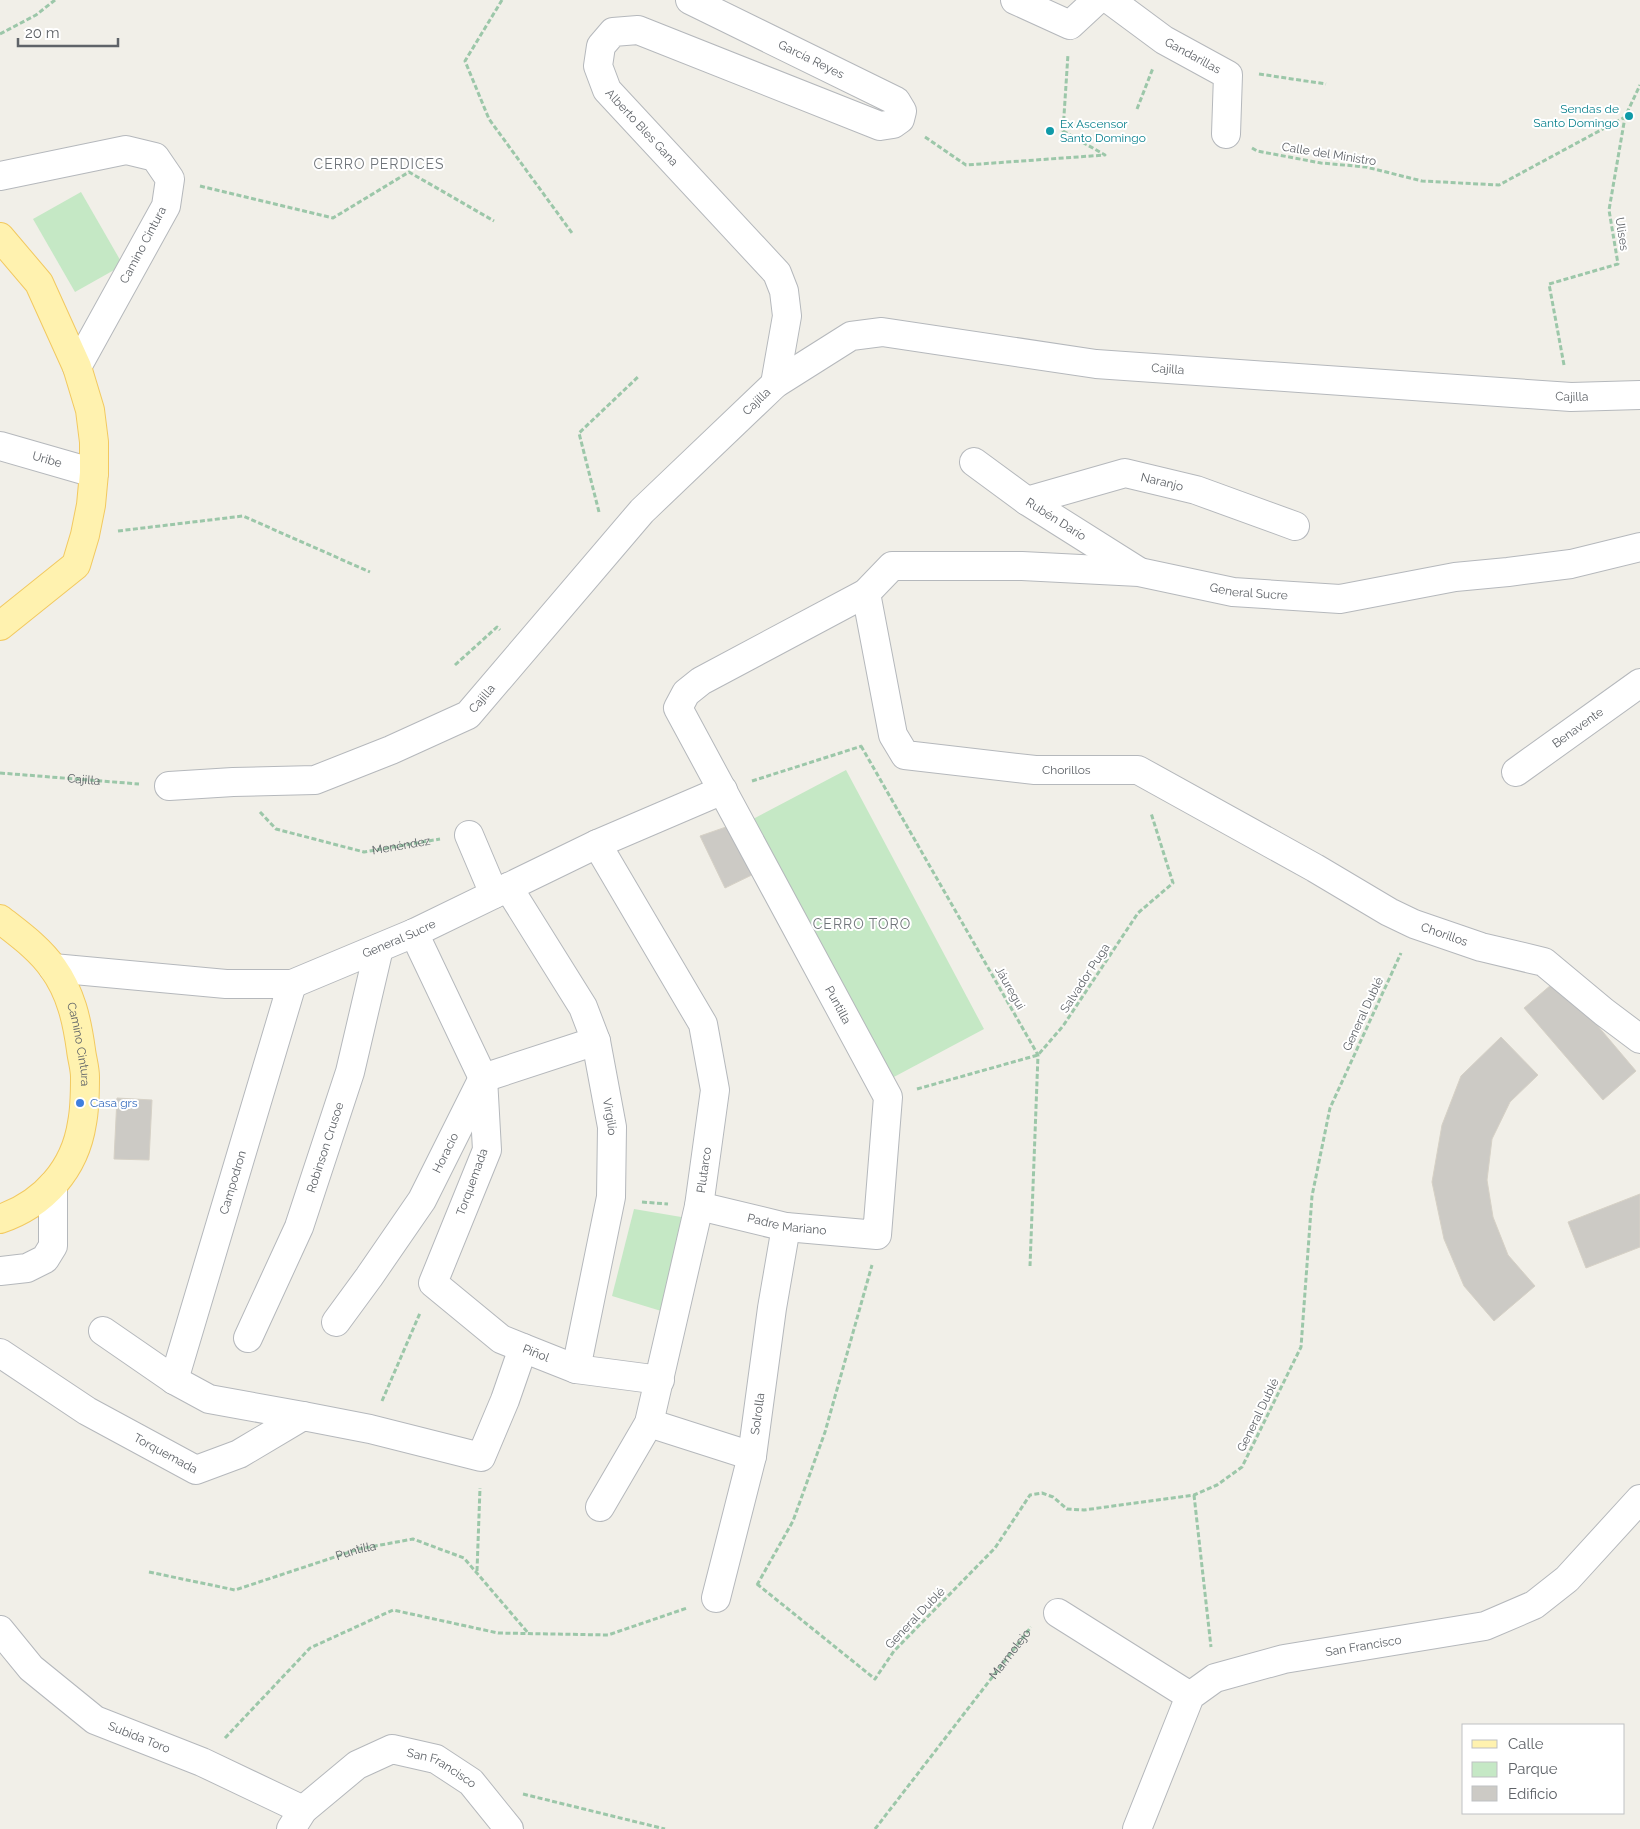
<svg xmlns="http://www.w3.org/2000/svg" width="1640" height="1829" viewBox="0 0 1640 1829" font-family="Raleway,sans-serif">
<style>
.green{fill:#c5e8c5}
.building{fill:#cccac5;stroke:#d6d1c6}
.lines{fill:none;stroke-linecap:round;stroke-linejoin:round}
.minor-casing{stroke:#b5b8bc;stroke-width:30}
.major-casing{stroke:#f2c960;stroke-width:30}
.path{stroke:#9cc7a9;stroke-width:3;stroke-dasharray:5 2.5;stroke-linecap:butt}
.minor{stroke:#fff;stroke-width:28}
.major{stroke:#fff2af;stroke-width:28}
.culture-dot{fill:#0f9aa8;stroke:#fff;stroke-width:2}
.shop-dot{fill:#3f7fe0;stroke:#fff;stroke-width:2}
.labels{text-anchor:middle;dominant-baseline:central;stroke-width:4;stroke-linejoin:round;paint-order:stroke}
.street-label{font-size:12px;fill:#5f6368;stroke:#fff}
.culture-label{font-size:12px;fill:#0d838f;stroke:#fff;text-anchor:end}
.shop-label{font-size:12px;fill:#366cbe;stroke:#fff;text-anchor:start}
.neighbourhood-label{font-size:14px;letter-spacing:1px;fill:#70757a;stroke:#fff}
</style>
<rect width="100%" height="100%" fill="#f1efe8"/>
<!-- green -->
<g class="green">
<path d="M81,192L123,265L75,292L33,219Z"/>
<path d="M846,770L984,1029L892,1078L753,819Z"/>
<path d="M634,1209L693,1219L671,1314L612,1296Z"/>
</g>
<!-- building -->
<g class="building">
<path d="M726,827L741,830L762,870L725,888L700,836Z"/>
<path d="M1558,979L1636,1071L1603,1100L1524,1008Z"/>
<path d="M1501,1037L1538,1075L1510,1102L1492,1139L1487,1180L1493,1217L1508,1255L1535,1286L1494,1321L1464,1286L1444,1239L1432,1182L1442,1125L1461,1076Z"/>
<path d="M117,1098L152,1100L149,1160L114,1159Z"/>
<path d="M1640,1194V1247L1586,1268L1568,1222Z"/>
</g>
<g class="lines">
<!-- minor casing -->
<g class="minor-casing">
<g id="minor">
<path id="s5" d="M690,0L896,101L902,111L900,119L893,124L880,126L638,30L613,32L601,46L598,66L607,90L777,273L784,291L787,316L775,384"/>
<path d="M1015,0L1070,25L1097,0"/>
<path id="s6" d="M1110,0L1164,40L1228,75L1226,134"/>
<path d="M0,176L126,150L155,157L170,179L166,206L77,367"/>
<path id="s7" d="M0,446L94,473"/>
<path id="s8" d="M974,462L1027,501L1138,571"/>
<path id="s9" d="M1027,501L1125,473L1196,490L1295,526"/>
<path id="s10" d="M866,593L893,735L905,755L1035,770H1138L1315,868L1389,912L1414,924L1481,947L1544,962L1604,1012L1640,1039"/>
<path id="s11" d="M1516,772L1640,683"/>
<path id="s12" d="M169,786L233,782L315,780L391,750L468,715L642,511L775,384L851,336L882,332L1096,364L1571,397L1640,395"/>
<path d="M469,835L494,894"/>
<path d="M597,844L703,1024L715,1090L699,1206L649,1423L600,1507"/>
<path id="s13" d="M508,887L583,1007L596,1041L612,1127L611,1197L576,1369"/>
<path id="s14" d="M414,933L483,1078L487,1150L433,1283L501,1339L523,1348L576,1369L660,1380"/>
<path id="s15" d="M53,968L226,984H292L414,933L597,844L723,790"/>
<path id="s16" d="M699,1206L786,1227L877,1235L888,1097L678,708L686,693L701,681L866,593L892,566H1022L1139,572L1233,592L1340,599L1455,577L1508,572L1571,564L1640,547"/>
<path d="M0,1271L27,1268L45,1259L53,1246V1185"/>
<path id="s17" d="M336,1322L369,1277L422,1200L483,1078L596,1041"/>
<path d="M103,1331L174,1380L209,1399L303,1416"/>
<path id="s18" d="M248,1338L299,1227L350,1072L379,948"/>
<path id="s19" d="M0,1353L87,1411L196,1470L239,1454L303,1416L370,1429L481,1457L505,1400L523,1348"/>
<path id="s20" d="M174,1380L292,984"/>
<path d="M649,1423L752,1456"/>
<path id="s21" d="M716,1598L752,1456L772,1308L786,1227"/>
<path d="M1058,1613L1190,1696"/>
<path id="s22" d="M0,1630L31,1668L95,1720L202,1762L303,1810"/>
<path id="s23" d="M291,1829L303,1810L357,1765L392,1749L436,1759L471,1782L509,1829"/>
<path id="s24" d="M1137,1829L1190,1696L1215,1678L1284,1659L1485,1626L1534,1605L1567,1579L1640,1499"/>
</g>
</g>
<!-- major casing -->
<g class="major-casing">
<g id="major">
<path d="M0,237L39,283L77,367L90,410L94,442V473L91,505L85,535L76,565L0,626"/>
<path id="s25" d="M0,919C19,934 39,948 53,968C71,993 77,1021 81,1050C82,1059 85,1068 85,1077C85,1091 85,1108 82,1123C75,1169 44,1204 0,1219"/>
</g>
</g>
<!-- path -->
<g class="path">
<path d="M502,0L465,61L489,119L572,233"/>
<path d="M0,34L36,15L55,0"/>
<path d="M1259,74L1326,84"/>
<path d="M1137,109L1153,68"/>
<path d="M925,137L966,165L1105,155L1063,131L1068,54"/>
<path d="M1252,148L1257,151L1321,163L1366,167L1422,181L1499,185L1625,117"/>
<path d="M200,186L333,218L409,172L494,221"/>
<path d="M1564,365L1549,284L1618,264L1609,210L1625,117L1640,85"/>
<path d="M599,512L579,433L639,376"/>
<path d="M118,531L243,516L370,572"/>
<path d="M455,665L497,627L500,630"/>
<path d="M861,746L1038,1055L1030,1266"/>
<path id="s1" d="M0,773L139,784"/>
<path d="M752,781L862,746"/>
<path id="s2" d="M260,812L276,829L364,852L440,839"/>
<path d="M917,1089L1038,1055L1063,1026L1138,913L1173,883L1151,813"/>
<path d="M642,1202L668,1204"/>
<path d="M382,1401L420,1313"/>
<path d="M1194,1495L1211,1647"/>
<path d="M477,1571L480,1488"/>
<path id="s3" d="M149,1572L235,1590L359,1549L413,1539L464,1558L529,1634"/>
<path d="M757,1584L875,1679L894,1651L995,1548L1030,1495L1042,1493L1053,1497L1067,1509L1084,1510L1194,1495L1217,1485L1242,1467L1301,1347L1312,1196L1330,1108L1401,953"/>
<path d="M757,1585L793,1521L825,1432L872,1265"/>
<path d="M225,1738L310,1648L393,1610L498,1633L608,1635L687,1608"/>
<path d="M523,1794L665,1829"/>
<path id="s4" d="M875,1829L1031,1627"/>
</g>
<!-- minor -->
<use href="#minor" class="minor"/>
<!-- major -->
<use href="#major" class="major"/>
</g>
<!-- markers -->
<g class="culture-dot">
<circle cx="1629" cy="116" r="5"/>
<circle cx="1050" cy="131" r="5"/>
</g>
<circle class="shop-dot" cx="80" cy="1103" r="5"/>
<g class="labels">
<!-- street labels -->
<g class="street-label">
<text stroke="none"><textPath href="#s6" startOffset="100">Gandarillas</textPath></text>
<text stroke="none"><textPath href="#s5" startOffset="135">García Reyes</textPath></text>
<text stroke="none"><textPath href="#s5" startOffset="672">Alberto Bles Gana</textPath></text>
<text transform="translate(1329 154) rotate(9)">Calle del Ministro</text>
<text transform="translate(1622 234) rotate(81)">Ulises</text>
<text transform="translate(143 245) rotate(-62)">Camino Cintura</text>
<text stroke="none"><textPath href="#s12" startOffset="1174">Cajilla</textPath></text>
<text stroke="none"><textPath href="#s12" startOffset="1579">Cajilla</textPath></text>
<text stroke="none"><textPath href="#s12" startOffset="739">Cajilla</textPath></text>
<text stroke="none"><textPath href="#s7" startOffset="49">Uribe</textPath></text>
<text stroke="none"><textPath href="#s9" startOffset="140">Naranjo</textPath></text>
<text stroke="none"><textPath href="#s8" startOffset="100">Rubén Darío</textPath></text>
<text stroke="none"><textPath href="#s16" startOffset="1381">General Sucre</textPath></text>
<text stroke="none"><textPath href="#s12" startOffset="334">Cajilla</textPath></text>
<text stroke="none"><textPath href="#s11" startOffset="76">Benavente</textPath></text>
<text stroke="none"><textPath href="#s10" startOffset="330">Chorillos</textPath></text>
<text stroke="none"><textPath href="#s1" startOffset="84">Cajilla</textPath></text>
<text stroke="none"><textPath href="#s2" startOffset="152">Menéndez</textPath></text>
<text stroke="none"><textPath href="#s10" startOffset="750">Chorillos</textPath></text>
<text stroke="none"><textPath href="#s15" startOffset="356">General Sucre</textPath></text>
<text transform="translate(1085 978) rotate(-57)">Salvador Puga</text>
<text transform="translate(1010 988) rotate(60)">Jáuregui</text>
<text transform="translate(838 1005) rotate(62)">Puntilla</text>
<text transform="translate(1363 1014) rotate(-65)">General Dublé</text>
<text stroke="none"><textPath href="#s25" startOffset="154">Camino Cintura</textPath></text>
<text stroke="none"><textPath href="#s13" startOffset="255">Virgilio</textPath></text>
<text stroke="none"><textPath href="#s18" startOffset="206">Robinson Crusoe</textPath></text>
<text stroke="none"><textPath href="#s17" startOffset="202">Horacio</textPath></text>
<text transform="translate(704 1170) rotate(-82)">Plutarco</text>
<text stroke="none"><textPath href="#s20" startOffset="206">Campodron</textPath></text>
<text transform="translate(472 1182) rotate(-70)">Torquemada</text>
<text stroke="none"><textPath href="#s16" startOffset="90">Padre Mariano</textPath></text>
<text stroke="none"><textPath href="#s14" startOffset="502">Piñol</textPath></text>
<text stroke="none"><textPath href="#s21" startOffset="189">Solrolla</textPath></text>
<text transform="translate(1258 1415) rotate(-64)">General Dublé</text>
<text stroke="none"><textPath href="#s19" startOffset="194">Torquemada</textPath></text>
<text stroke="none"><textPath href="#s3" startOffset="215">Puntilla</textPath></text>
<text transform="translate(915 1618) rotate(-46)">General Dublé</text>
<text stroke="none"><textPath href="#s24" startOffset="326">San Francisco</textPath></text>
<text stroke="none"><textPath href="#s4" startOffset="221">Marmolejo</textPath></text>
<text stroke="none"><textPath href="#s22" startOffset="179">Subida Toro</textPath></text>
<text stroke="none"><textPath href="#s23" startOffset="185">San Francisco</textPath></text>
</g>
<!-- culture labels -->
<g class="culture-label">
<text x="1619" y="109">Sendas de<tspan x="1619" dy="14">Santo Domingo</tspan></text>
<text x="1060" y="124" text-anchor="start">Ex Ascensor<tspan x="1060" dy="14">Santo Domingo</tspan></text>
</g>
<!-- shop labels -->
<g class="shop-label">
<text x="90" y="1103">Casa grs</text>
</g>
<!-- neighbourhood labels -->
<g class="neighbourhood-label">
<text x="379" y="164">CERRO PERDICES</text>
<text x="862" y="924">CERRO TORO</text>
</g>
</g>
<!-- legend -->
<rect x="1462" y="1724" width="162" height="90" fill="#ffffff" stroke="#bfc1c3"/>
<rect x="1472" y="1740" width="25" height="8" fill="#fff2af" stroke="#bfc1c3"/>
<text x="1508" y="1749" font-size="15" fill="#5f6368">Calle</text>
<rect x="1472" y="1762" width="25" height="15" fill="#c5e8c5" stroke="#bfc1c3"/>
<text x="1508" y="1774" font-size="15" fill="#5f6368">Parque</text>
<rect x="1472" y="1786" width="25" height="15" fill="#cccac5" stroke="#bfc1c3"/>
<text x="1508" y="1799" font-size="15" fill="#5f6368">Edificio</text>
<!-- scale -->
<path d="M18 38v8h100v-8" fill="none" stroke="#5f6368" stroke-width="2.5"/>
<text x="25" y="38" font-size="15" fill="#5f6368" stroke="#ffffff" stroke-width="4" paint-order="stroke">20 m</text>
</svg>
